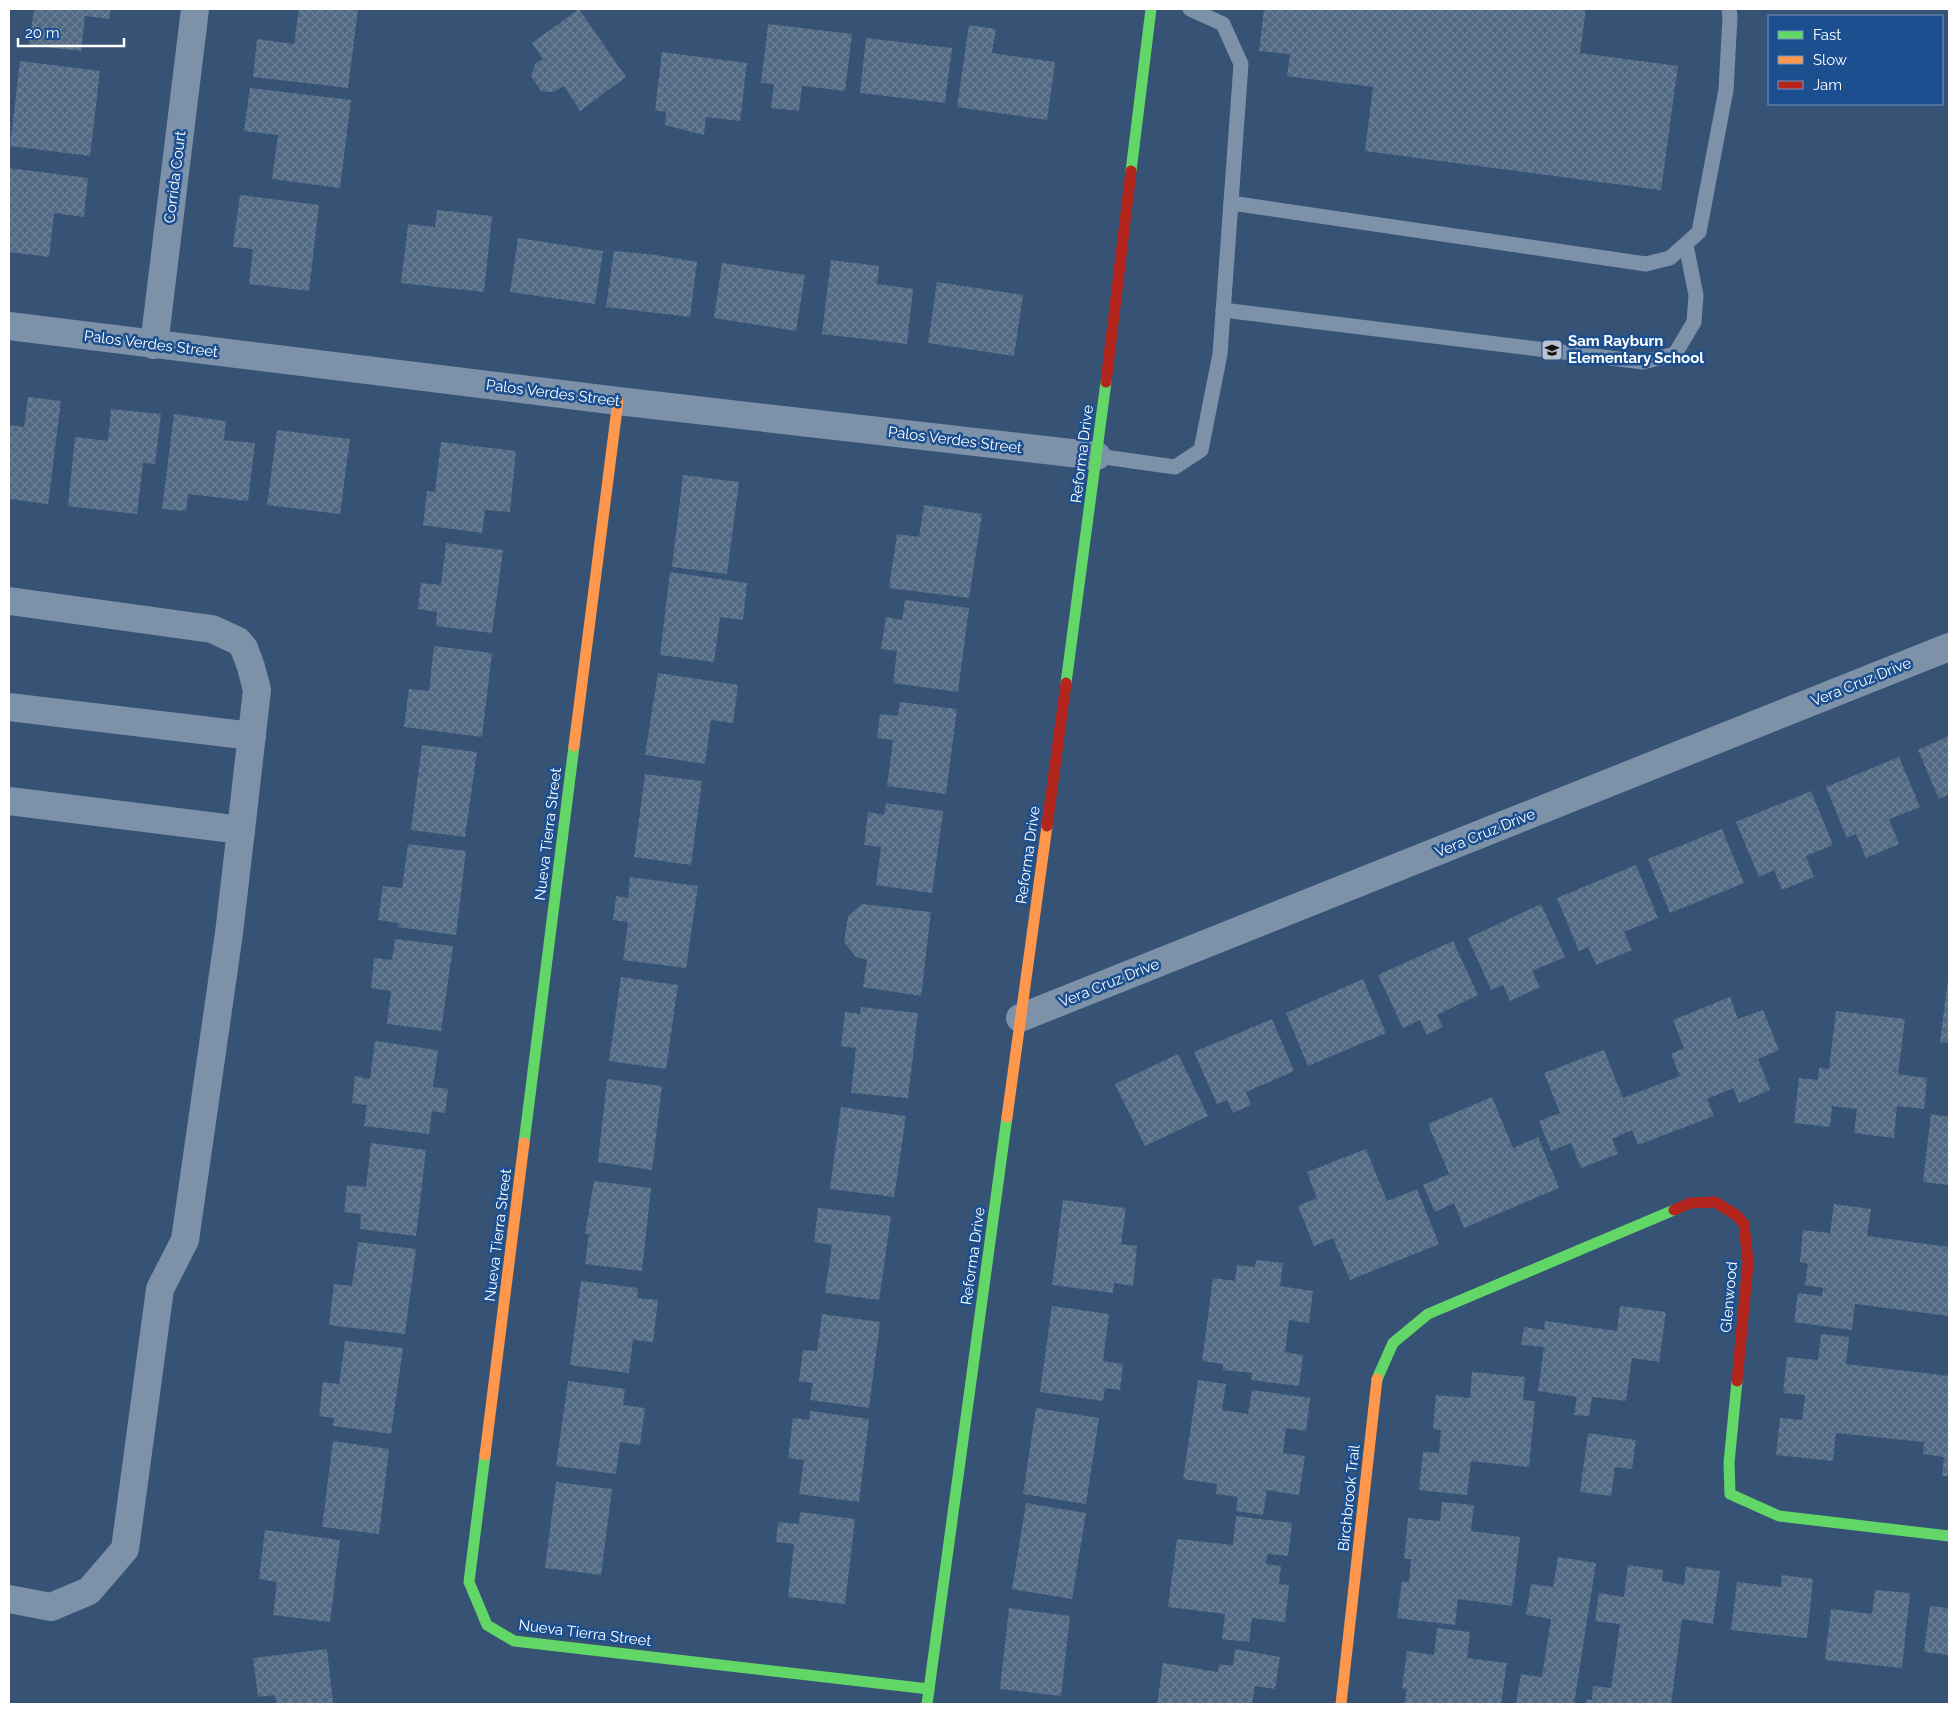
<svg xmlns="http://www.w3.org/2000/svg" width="1958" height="1713" viewBox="0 0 1958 1713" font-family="Raleway,sans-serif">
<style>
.building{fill:url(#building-cross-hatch)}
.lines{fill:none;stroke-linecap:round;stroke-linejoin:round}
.lane{stroke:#7d92a8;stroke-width:15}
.street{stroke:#7d92a8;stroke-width:28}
.fast{stroke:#63d668;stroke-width:11}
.slow{stroke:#ff974d;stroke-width:11}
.jam{stroke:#b3261e;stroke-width:11}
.labels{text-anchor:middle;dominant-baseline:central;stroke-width:5;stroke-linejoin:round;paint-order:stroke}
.street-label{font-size:15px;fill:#fff;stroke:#1b4f8f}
.poi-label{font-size:15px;font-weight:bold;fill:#fff;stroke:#1b4f8f;text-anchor:start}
</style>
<defs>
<pattern id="building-cross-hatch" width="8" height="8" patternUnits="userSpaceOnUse" patternTransform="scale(1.25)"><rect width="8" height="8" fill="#526984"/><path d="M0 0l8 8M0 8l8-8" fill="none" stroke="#6c8096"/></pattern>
</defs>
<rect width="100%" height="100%" fill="#365274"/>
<!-- building -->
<g class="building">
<path d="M34,9H111L109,19L85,16L81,51L29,45Z"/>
<path d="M299,9H358L348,88L253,77L257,39L294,44Z"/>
<path d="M579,9L626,77L580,111L564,86L553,92L541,91L531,76L535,64L543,59L532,43Z"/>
<path d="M1264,9H1586L1580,53L1678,66L1661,190L1365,151L1373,87L1287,76L1290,54L1259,51Z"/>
<path d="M768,24L852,34L845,91L802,86L799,111L771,108L774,84L761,83Z"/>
<path d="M969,25L996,29L992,53L1055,62L1047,120L957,107Z"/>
<path d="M866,38L952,48L945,103L860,93Z"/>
<path d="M662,52L747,63L740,121L706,117L704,135L665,125L666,112L655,110Z"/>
<path d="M20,61L100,71L90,156L10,146Z"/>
<path d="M250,88L351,100L340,188L272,179L278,135L244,131Z"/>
<path d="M9,168L88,178L84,217L54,213L49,257L9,252Z"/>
<path d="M240,195L319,205L309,291L249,284L253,249L233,247Z"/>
<path d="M437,210L492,216L484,292L401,283L408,224L435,227Z"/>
<path d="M518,238L603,251L595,304L510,292Z"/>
<path d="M614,251L656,255L697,262L690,317L606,307Z"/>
<path d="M831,260L879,266L877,284L913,289L907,344L822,334Z"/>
<path d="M722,263L805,275L796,331L714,318Z"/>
<path d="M937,282L1023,295L1014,356L928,343Z"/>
<path d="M28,397L61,401L48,504L9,499V425L24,427Z"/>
<path d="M111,409L161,414L155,464L143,463L137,514L68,506L75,437L108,441Z"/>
<path d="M174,414L226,421L224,440L255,443L248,501L188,494L186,511L162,509Z"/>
<path d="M277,430L350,439L340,514L267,505Z"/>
<path d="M441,442L516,451L510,512L485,510L482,533L423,525L427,491L435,492Z"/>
<path d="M683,475L739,482L727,574L672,567Z"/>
<path d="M924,505L982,514L969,598L889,588L897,534L919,537Z"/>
<path d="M446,543L503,550L492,633L436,626L437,612L418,609L421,583L441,585Z"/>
<path d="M670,572L747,583L743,620L720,617L714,662L660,655Z"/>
<path d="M905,600L969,608L958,692L893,683L897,651L881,649L886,617L902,620Z"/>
<path d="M434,646L492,653L482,737L404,727L409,689L429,691Z"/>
<path d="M658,673L738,685L733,723L711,720L705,764L645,755Z"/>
<path d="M900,702L957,709L946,794L887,786L893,740L877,738L880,714L898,716Z"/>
<path d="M1949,736V794L1939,799L1918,750Z"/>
<path d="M422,745L477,752L465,837L411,830Z"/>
<path d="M1899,757L1920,807L1889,819L1899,844L1866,858L1856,834L1847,838L1826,787Z"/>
<path d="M645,774L702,781L691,865L634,857Z"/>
<path d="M1811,791L1833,845L1806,856L1814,877L1782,890L1774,870L1759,877L1736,822Z"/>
<path d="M886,803L943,811L932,893L876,885L881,847L864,845L868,812L884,815Z"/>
<path d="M1722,829L1744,883L1670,913L1648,859Z"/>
<path d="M408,844L466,851L456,935L398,927L399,923L378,920L383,886L402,888Z"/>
<path d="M1636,865L1658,918L1624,932L1632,950L1596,965L1588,947L1579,951L1557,898Z"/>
<path d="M630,877L698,886L686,968L623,960L628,922L613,920L616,896L628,898Z"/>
<path d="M862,904L931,912L921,996L863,987L867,960L856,957L844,942L848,916Z"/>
<path d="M1541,904L1565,957L1532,971L1540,987L1510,1001L1503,985L1491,990L1468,938Z"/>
<path d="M395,939L453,946L441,1031L387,1024L391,991L371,988L374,958L392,960Z"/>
<path d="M1453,941L1478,995L1437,1015L1443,1027L1427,1035L1420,1020L1403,1028L1378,975Z"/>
<path d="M621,977L678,985L666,1069L609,1061Z"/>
<path d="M1363,979L1386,1033L1308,1066L1286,1013Z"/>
<path d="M1948,980H1949V1043L1940,1042Z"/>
<path d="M1730,997L1738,1019L1763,1010L1779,1050L1758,1059L1770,1090L1739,1103L1733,1088L1707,1099L1714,1116L1638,1145L1632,1130L1612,1139L1618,1154L1581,1168L1571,1143L1551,1151L1539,1121L1560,1113L1544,1073L1604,1050L1623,1098L1680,1076L1671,1054L1684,1048L1673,1020Z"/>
<path d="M861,1007L918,1013L908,1098L851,1093L856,1048L841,1046L845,1012L860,1014Z"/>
<path d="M1836,1011L1905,1019L1898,1074L1927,1078L1924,1109L1897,1106L1894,1138L1854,1133L1857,1109L1832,1106L1830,1127L1794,1123L1799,1078L1818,1080L1819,1068L1829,1069Z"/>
<path d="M1272,1019L1294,1071L1246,1092L1251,1105L1233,1113L1227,1100L1217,1104L1194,1052Z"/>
<path d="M375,1041L438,1050L433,1087L448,1089L445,1113L432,1111L429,1134L364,1126L367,1105L352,1103L355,1076L370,1079Z"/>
<path d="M1178,1054L1208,1116L1145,1146L1115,1084Z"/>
<path d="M607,1079L662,1086L652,1170L598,1162Z"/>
<path d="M1492,1097L1513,1148L1538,1137L1559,1188L1464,1228L1454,1203L1435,1212L1423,1185L1449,1174L1428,1124Z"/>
<path d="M841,1107L906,1116L894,1197L830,1189Z"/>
<path d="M1931,1114L1949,1117V1185L1923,1182Z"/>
<path d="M371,1143L426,1150L416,1236L360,1229L361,1214L344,1212L347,1185L366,1187Z"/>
<path d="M1366,1149L1387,1201L1417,1189L1439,1244L1350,1280L1333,1238L1314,1246L1298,1206L1317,1198L1307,1172Z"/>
<path d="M594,1181L651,1188L642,1271L585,1264L589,1234H585Z"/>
<path d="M1063,1200L1126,1208L1121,1244L1137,1246L1133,1286L1114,1283L1113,1293L1052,1285Z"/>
<path d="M1834,1204L1871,1209L1867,1236L1949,1247V1316L1855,1304L1852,1330L1794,1322L1798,1293L1822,1296L1823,1288L1805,1285L1808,1264L1800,1262L1803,1230L1830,1233Z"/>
<path d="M818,1208L891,1216L879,1300L825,1293L832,1245L814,1242Z"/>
<path d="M358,1242L416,1249L405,1334L329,1325L334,1284L352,1286Z"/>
<path d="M1256,1260L1283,1263L1280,1286L1313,1291L1309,1323L1289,1320L1285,1352L1303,1355L1299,1386L1251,1380L1252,1373L1223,1370V1364L1202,1361L1213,1278L1235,1281L1237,1265L1255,1267Z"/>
<path d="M581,1281L638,1288L637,1298L658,1300L653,1342L633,1340L629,1373L570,1365Z"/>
<path d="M1052,1306L1109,1314L1103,1361L1123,1364L1120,1390L1105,1388L1103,1401L1040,1392Z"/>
<path d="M1620,1306L1666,1312L1659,1362L1632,1358L1626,1401L1592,1397L1589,1416L1574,1415L1577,1397L1538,1391L1544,1347L1521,1345L1524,1327L1544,1330L1545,1321L1617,1331Z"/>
<path d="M822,1314L880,1322L869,1408L810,1400L813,1383L799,1381L803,1350L817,1351Z"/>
<path d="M1821,1334L1849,1337L1846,1364L1949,1376V1476H1942L1944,1457L1923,1454L1924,1442L1836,1433L1833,1461L1776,1455L1780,1418L1802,1420L1805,1395L1783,1393L1787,1357L1818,1360Z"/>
<path d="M345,1341L403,1348L391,1434L333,1426L334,1418L319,1416L323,1382L339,1384Z"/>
<path d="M1472,1372L1525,1377L1523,1400L1535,1401L1529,1467L1471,1461L1467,1495L1419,1490L1423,1452L1439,1453L1441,1430L1433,1429L1436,1395L1470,1398Z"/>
<path d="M1198,1380L1226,1384L1222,1410L1248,1414L1252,1390L1310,1398L1306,1431L1286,1428L1283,1453L1305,1456L1299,1495L1267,1490L1263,1515L1236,1511L1238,1497L1216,1494L1217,1484L1183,1479Z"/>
<path d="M568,1381L625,1389L623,1405L645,1408L640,1445L620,1442L616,1474L556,1466Z"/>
<path d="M1036,1408L1099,1418L1086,1504L1023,1494Z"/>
<path d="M810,1411L869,1419L859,1502L799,1494L804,1460L788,1458L793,1418L809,1420Z"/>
<path d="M1588,1433L1636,1440L1632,1469L1615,1467L1611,1496L1580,1492Z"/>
<path d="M333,1441L389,1449L379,1534L322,1527Z"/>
<path d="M556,1482L612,1489L601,1575L545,1568Z"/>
<path d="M1442,1502L1474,1505L1471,1531L1520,1537L1512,1606L1458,1599L1455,1625L1397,1618L1402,1581L1409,1582L1411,1559H1404L1408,1518L1440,1521Z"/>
<path d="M1026,1503L1086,1513L1072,1599L1012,1589Z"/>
<path d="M800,1512L855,1519L845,1604L788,1597L794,1544L776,1542L778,1522L799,1524Z"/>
<path d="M1236,1516L1292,1523L1288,1556L1267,1554L1266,1564L1281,1566L1279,1584L1289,1585L1285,1622L1252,1618L1249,1642L1222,1639L1225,1614L1168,1607L1177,1539L1233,1545Z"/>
<path d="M265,1530L340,1540L330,1622L273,1615L277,1582L259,1579Z"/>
<path d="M1558,1557L1596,1563L1574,1704H1516L1521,1674L1542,1677L1551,1619L1526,1615L1531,1584L1553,1587Z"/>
<path d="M1628,1565L1663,1570L1662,1581L1684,1585L1686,1567L1720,1571L1713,1624L1682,1619L1671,1704H1586V1699L1592,1700L1593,1686L1611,1688L1620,1624L1595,1621L1599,1593L1624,1597Z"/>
<path d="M1782,1575L1813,1579L1807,1638L1731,1630L1737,1582L1781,1587Z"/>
<path d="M1875,1590L1910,1593L1902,1668L1825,1660L1831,1609L1872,1614Z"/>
<path d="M1930,1606L1949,1608V1655L1924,1652Z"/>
<path d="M1009,1608L1070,1616L1061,1696L1000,1689Z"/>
<path d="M1437,1628L1470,1632L1467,1658L1507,1663L1501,1704H1404L1407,1689L1402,1688L1407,1651L1434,1655Z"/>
<path d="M327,1649L333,1704H277L275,1695L258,1697L253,1658Z"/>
<path d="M1235,1649L1280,1657L1275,1689L1255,1686L1252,1704H1157L1163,1663L1218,1672L1219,1664L1233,1666Z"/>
</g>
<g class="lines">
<!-- lane -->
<g class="lane">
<path d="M1231,203L1646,264L1670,258L1699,232L1726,90L1730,17L1729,9"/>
<path d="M1223,310L1643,362L1675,354L1694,322L1696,295L1686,245"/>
<path d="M1097,456L1175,467L1201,450L1220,354L1241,64L1223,24L1190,9"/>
</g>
<!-- street -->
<g class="street">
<path d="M9,326L618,401L1097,456"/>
<path d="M154,345L195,9"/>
<path d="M9,601L212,629L238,641L244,648L251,667L257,690L241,830"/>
<path d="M9,707L252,736"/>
<path d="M9,801L241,830L229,933L185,1240L160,1289L125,1549L89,1591L51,1607L9,1599"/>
<path d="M1020,1018L1949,647"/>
</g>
<!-- fast -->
<g class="fast">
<path d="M1131,171L1151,9"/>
<path d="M1066,683L1106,382"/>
<path d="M524,1143L574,746"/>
<path d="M1377,1379L1393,1343L1428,1314L1674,1210"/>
<path d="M1737,1381L1729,1463L1730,1494L1779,1516L1949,1536"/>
<path d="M485,1455L469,1582L487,1625L514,1641L929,1689"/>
<path d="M927,1704L1007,1117"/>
</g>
<!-- slow -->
<g class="slow">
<path d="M574,746L618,401"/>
<path d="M1007,1117L1047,826"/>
<path d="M485,1455L524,1143"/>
<path d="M1341,1704L1377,1379"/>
</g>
<!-- jam -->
<g class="jam">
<path d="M1106,382L1131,171"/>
<path d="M1047,826L1066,683"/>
<path d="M1674,1210L1690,1203L1715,1202L1736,1215L1744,1224L1748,1263L1737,1381"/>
</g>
</g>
<!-- icons -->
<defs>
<g id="school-square" transform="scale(1.125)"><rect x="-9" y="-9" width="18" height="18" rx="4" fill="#b9c2ce" stroke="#1b4f8f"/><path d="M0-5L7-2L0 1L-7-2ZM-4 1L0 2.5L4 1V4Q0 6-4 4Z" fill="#111"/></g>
</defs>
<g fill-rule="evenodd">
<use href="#school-square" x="1552" y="350"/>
</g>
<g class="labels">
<!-- street labels -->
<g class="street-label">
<text transform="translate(175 177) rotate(-83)">Corrida Court</text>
<text transform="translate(151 344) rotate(7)">Palos Verdes Street</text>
<text transform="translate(553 393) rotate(7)">Palos Verdes Street</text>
<text transform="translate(955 440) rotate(7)">Palos Verdes Street</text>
<text transform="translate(1082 454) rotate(-83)">Reforma Drive</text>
<text transform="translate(1861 682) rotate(-22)">Vera Cruz Drive</text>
<text transform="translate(1485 833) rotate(-22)">Vera Cruz Drive</text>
<text transform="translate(548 834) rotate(-83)">Nueva Tierra Street</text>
<text transform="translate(1028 855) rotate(-82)">Reforma Drive</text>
<text transform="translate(1109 983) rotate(-22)">Vera Cruz Drive</text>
<text transform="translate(498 1235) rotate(-83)">Nueva Tierra Street</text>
<text transform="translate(973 1256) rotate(-82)">Reforma Drive</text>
<text transform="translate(1729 1297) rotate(-85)">Glenwood</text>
<text transform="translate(1349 1498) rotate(-84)">Birchbrook Trail</text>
<text transform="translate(585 1633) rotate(7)">Nueva Tierra Street</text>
</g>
<!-- poi labels -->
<g class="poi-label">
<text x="1568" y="341">Sam Rayburn<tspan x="1568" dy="17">Elementary School</tspan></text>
</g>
</g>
<!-- border -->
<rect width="1958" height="1713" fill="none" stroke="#ffffff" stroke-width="20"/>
<!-- legend -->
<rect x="1768" y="15" width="175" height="90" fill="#1b4f8f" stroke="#7695bc"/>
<rect x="1778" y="31" width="25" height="8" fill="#63d668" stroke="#7695bc"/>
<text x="1813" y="40" font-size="15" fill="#ffffff">Fast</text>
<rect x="1778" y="56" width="25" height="8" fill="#ff974d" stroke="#7695bc"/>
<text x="1813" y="65" font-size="15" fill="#ffffff">Slow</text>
<rect x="1778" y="81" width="25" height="8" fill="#b3261e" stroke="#7695bc"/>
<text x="1813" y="90" font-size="15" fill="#ffffff">Jam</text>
<!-- scale -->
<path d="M18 38v8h106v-8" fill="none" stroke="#ffffff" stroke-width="2.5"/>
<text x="25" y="38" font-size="15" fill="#ffffff" stroke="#1b4f8f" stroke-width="4" paint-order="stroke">20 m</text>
</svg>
